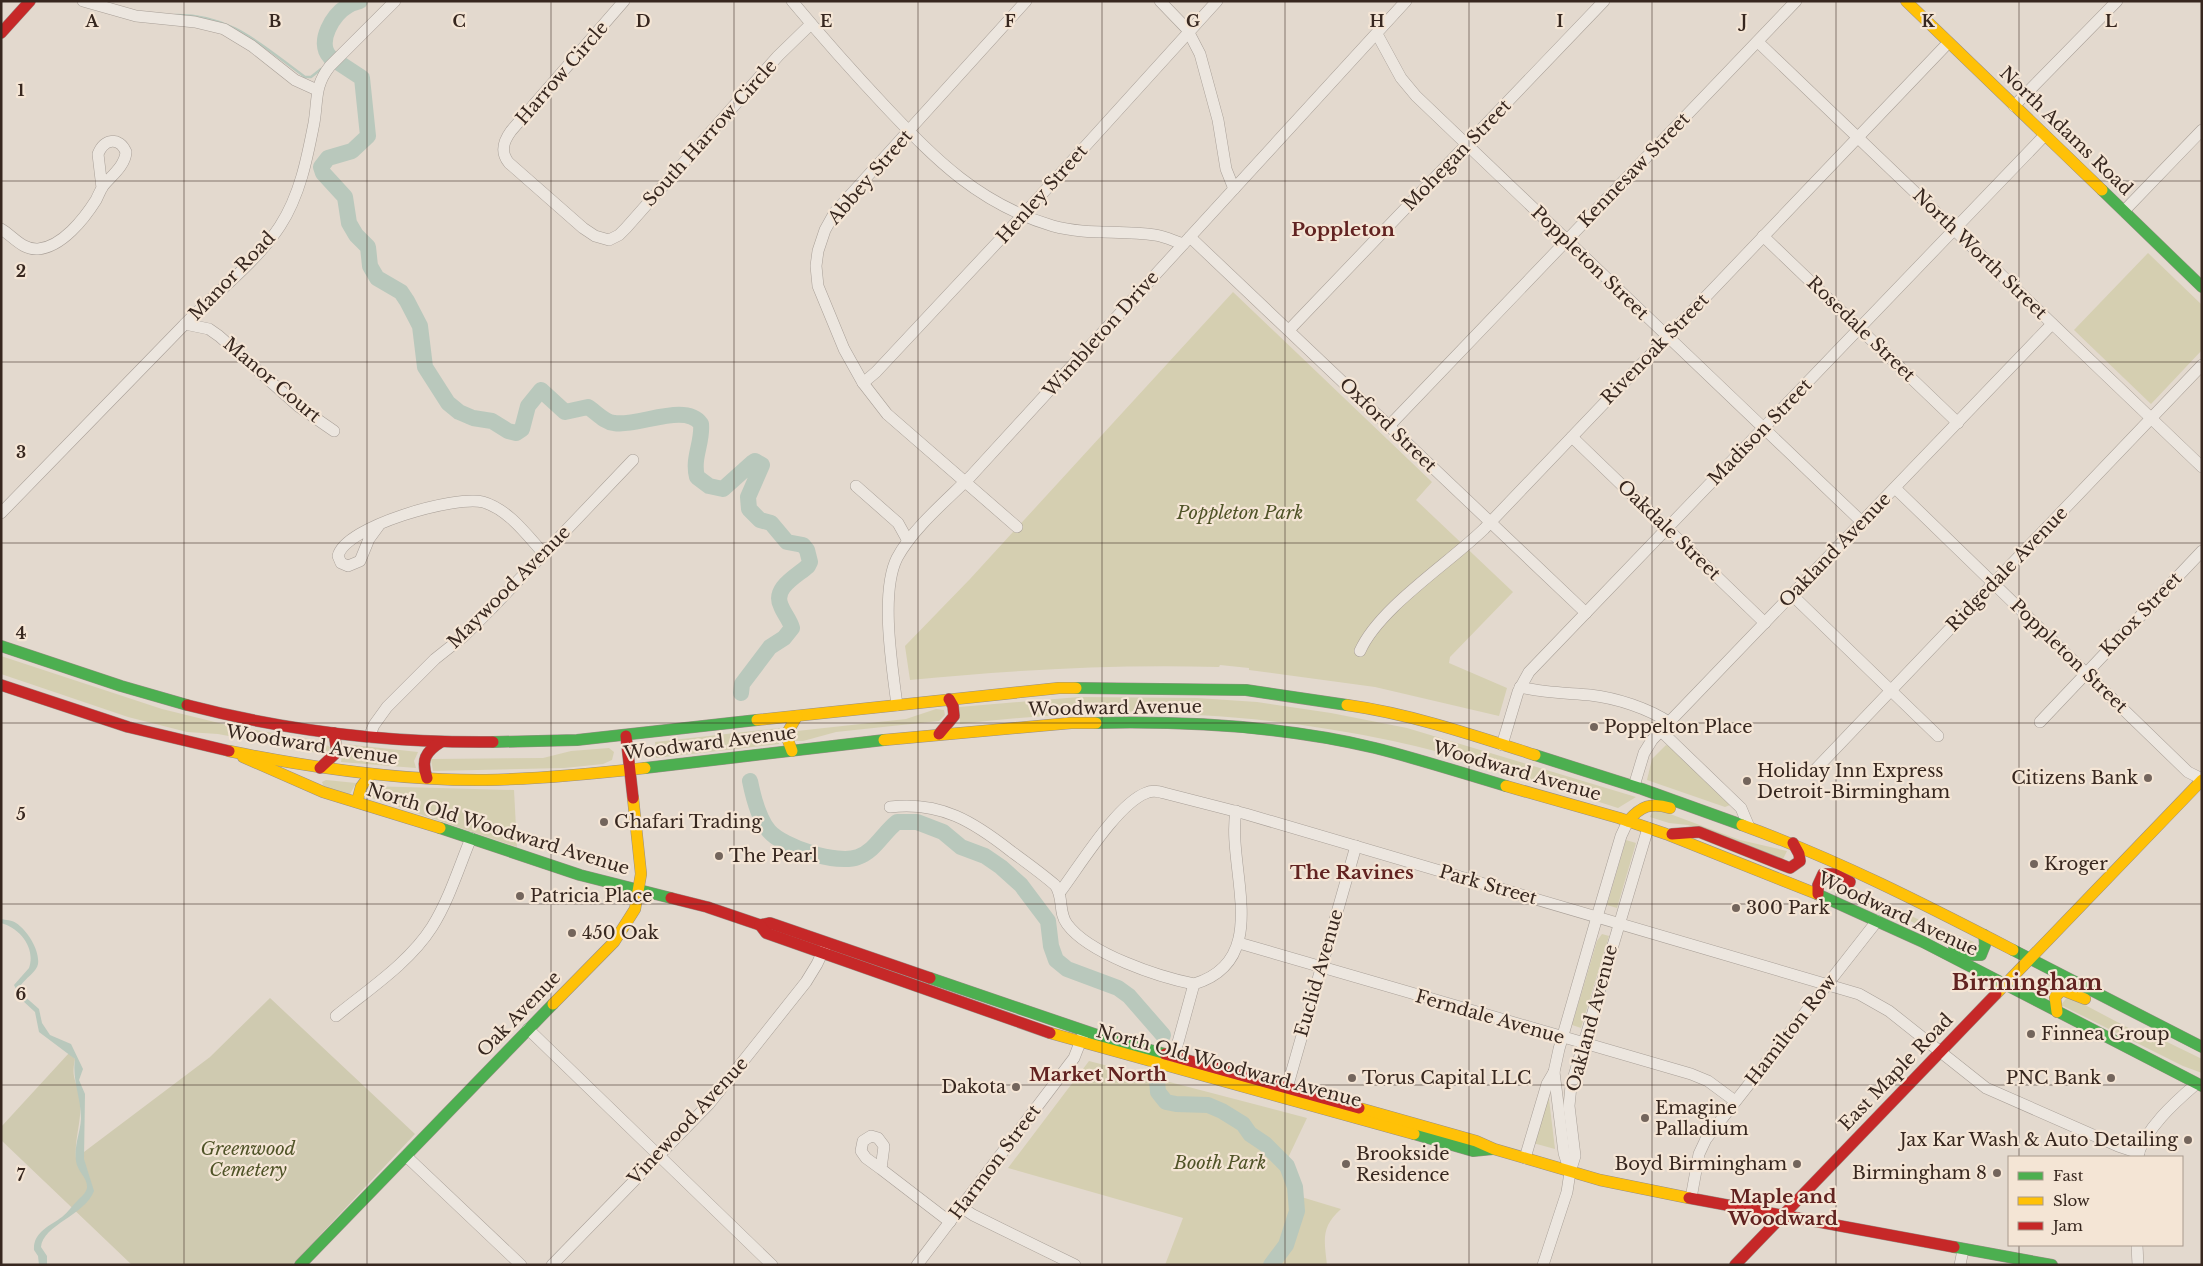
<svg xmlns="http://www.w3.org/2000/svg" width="2203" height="1266" viewBox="0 0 2203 1266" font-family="'Libre Baskerville',serif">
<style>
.green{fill:#d5cfb1}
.cemetery{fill:#cfcab0}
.water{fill:#b9c8bc}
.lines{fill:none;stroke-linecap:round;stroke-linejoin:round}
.stream{stroke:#b9c8bc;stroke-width:2.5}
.river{stroke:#b9c8bc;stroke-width:16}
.street-casing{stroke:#a89f97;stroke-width:12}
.fast-casing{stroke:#988e86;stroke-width:12}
.slow-casing{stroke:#988e86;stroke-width:12}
.jam-casing{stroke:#988e86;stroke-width:12}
.street{stroke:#ece6df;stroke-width:11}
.fast{stroke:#4caf50;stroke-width:11}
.slow{stroke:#ffc107;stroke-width:11}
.jam{stroke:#c62828;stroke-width:11}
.grid{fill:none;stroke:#37271f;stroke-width:1;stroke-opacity:0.55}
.poi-dot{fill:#73655c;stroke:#f4e5d5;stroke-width:2}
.labels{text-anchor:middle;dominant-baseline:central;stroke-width:4.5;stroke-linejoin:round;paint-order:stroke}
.street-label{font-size:18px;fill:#37271f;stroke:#f4e5d5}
.park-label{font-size:18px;font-style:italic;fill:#4f5327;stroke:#f4e5d5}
.poi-label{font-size:18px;fill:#37271f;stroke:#f4e5d5;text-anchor:start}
.neighbourhood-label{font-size:19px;font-weight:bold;fill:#622321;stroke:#f4e5d5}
.district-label{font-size:22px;font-weight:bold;fill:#622321;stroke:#f4e5d5}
.grid-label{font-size:16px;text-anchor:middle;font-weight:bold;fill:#37271f;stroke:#f4e5d5;stroke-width:4.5;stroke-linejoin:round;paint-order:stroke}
</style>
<rect width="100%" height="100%" fill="#e3d9ce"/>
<!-- green -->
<g class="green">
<path d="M2148,253L2202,305V350L2151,404L2074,330Z"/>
<path d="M1233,292L1432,482L1416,500L1513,592L1450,657L1449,663L1507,688L1499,716L1375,687L1249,670V668L1220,665L1219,667C1115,664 1013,670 910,680L905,646L970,579Z"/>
<path d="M1,656L162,709L227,725L320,741L330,747L328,753L323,754L218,734L187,732L128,717L1,674Z"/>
<path d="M1079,697L1197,698L1257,702L1331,713L1407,728L1636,797L1618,808C1544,785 1469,757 1393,741C1246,710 1108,706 960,724L959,707Z"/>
<path d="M936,709L944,710L945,715L939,721L836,732L803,741H793L797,731L906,719Z"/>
<path d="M780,728L777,738L779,744L656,758L655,742Z"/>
<path d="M344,744L418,752L414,761L416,768L341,762Z"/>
<path d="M1666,745L1669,746L1730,805L1725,807L1647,780L1652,759Z"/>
<path d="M609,748L614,752L612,760L603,764L564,768L433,771L431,759L543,758L571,751Z"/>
<path d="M326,780L356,783L349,796L324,787L322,782Z"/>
<path d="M367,786L514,790L517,847L366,796Z"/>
<path d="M1654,808L1740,840L1787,851L1782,861L1688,825L1669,823L1650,817Z"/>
<path d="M1626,840L1636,843L1617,908L1607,905Z"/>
<path d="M1833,878L1934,927L1974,942L1967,951L1882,906L1862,902L1829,888Z"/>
<path d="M1602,934L1609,936L1581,1028L1572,1025L1597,941Z"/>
<path d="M2043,978L2055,985L2050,989L2048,998L2032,990L2041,984Z"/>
<path d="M2068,996L2138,1033L2161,1039L2202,1059V1073L2183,1066L2061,1005Z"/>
<path d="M1089,1061L1307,1118L1287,1160L1292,1167L1298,1196L1341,1209C1321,1227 1324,1239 1327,1265H1165L1183,1218L1008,1168Z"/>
<path d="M1548,1098L1549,1099L1555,1149L1533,1143Z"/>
</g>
<!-- cemetery -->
<path class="cemetery" d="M270,998L415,1134L292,1265H132L1,1140V1127L69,1053L75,1059C71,1078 76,1079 79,1094C84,1116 74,1137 76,1158L210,1057Z"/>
<!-- water -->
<path class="water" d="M1,919C6,920 12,920 16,923C27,930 40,950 38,964C37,971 25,979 21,985L22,994L39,1009L42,1023L50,1035L71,1044L83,1069L79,1080L85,1094L84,1159L94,1191C85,1215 43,1225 41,1247L47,1256V1265H39L38,1256L34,1250C33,1232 50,1226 62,1217C68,1212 73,1205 78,1200C81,1197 86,1193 87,1188C88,1178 77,1171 76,1161C74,1145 80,1134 81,1119C81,1097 72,1081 75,1059L39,1032L35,1012L22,1000L14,985L29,968C36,948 20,928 1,923Z"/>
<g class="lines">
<!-- stream -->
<path class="stream" d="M175,15C232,14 262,46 305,77H311L321,69"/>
<!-- river -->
<g class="river">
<path d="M360,1C357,2 352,3 349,5C333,14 316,42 330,57L362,78L368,136L352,151L328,158L321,167L323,173L345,197L349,223L356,235L368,247L370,266L377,278L401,292L407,301L420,326L425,367L448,403L459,412L473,418L492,421L508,431L516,433L522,429L528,406L541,390L565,412L588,407C596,412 604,422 614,423C638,427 686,402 701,424C703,442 692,458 697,477L709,486L723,489L752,463L755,461L762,465L748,497L749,509L760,520L771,523L787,542L803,545L807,550L810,562L808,566C797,576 772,588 781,606C784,614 790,620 792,628L784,638L770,647L742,684L741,693"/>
<path d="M750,781C753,796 758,818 769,831C783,847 837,865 858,857C875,851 883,833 897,822H917L943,832L961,847L985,856L1001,867L1021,885L1048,921L1051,946L1056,960L1067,969L1118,988L1129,996L1163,1035"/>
<path d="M1157,1081L1158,1092L1166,1102L1176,1104L1208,1105L1222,1111L1243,1124L1250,1134L1265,1144L1287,1166L1295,1187L1297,1211L1286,1245L1271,1265"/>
</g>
<!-- street casing -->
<g class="street-casing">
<g id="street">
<path d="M83,1L136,16L195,22L224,29L252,46L295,80L317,90"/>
<path d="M624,1L511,131C503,142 500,152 509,163L583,228L595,236L609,240L619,235L626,228L778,56L811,24"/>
<path d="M792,1C822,37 853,72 885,106C936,160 979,204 1053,226C1085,235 1121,230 1155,235C1164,236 1174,241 1183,244"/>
<path d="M1160,1L1187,29L1200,54L1218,120L1226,169L1234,189"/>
<path d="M1377,34L1401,78L1416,96L1862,522"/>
<path d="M1758,42L2202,467"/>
<path d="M2014,106L2117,1"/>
<path d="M2124,211L2202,130"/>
<path d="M1,229C13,236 22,250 38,249C62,247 84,219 96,200C98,196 100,191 103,186C111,176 125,166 126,152C119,136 104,139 98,154L102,188"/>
<path d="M1763,236L1958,423"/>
<path d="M1190,237L1586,613"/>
<path d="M185,324L209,329L219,336L298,406L334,431"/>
<path d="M1289,330L1604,1"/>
<path d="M863,383L876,372L1022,216L1217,1"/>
<path d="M1389,426L1796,1"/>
<path d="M1572,437L1765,623"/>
<path d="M856,486L898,523L908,541"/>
<path d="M1895,488L2188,772L2202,779"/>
<path d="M1,513C62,451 122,388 183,326C215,293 255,264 280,226C300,195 307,159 314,123C318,100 314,86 330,66L395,1"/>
<path d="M380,524L369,539L360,561L348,566L341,563L338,556C345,526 456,495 483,502C508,509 527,535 544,554"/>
<path d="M1017,527L887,414L863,383L844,349L818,286L816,266L818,251L825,230L835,212L1026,1"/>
<path d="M1792,595L1938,736"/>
<path d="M1360,651C1379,608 1448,564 1484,529L1948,43"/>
<path d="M1520,687C1543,693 1566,693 1590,695C1616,698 1648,708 1670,723"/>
<path d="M897,705C892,666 880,592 897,558C913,528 947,500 971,476L1406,1"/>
<path d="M2040,722L2202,551"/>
<path d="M1661,731L1741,808L1749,827"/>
<path d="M369,737L374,725L387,707L435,659L464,636L492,608L633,460"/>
<path d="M1502,745L1518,692L1529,672L2045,135"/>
<path d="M1813,772L2202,365"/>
<path d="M1634,786L1644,753L1652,740L2052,324"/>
<path d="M890,807C941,801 974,822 1012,852C1027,863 1041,873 1055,885C1064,897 1058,912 1067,924C1089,954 1159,977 1194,984C1274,960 1226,868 1236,811"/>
<path d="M1060,892C1079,867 1117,804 1146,793C1152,790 1158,791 1164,793L1246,814L1859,994L1889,1011L1986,1088L2118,1146L2139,1153"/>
<path d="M1239,943L1691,1074L1708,1081L1735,1101"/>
<path d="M336,1016C369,989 409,963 432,927C449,900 459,867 471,838"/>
<path d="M528,1029L772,1265"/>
<path d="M1172,1064L1194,984"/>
<path d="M1285,1095L1356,846"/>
<path d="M406,1156L521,1265"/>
<path d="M2137,1157C2146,1128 2174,1103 2196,1084"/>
<path d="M1525,1158L1547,1084L1554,1072"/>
<path d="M881,1169L866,1158L861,1151L863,1141L871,1136L878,1138L884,1146L881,1169L950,1222"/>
<path d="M1570,1172L1564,1153L1554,1072L1559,1049L1597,917L1621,836L1628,821"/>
<path d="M1691,1198L1699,1154L1706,1139L1877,921"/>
<path d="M961,1207L973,1215L1075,1265"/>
<path d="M2137,1245L2138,1265"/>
<path d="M552,1265L709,1104L806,982L817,964L825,947"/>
<path d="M917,1265L1074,1058L1083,1035"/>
<path d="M1543,1265L1567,1192L1570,1172L1575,1156L1569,1106L1571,1086L1648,828"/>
<path d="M1960,1265L1963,1250"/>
</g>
</g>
<!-- fast casing -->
<g class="fast-casing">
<g id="fast">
<path d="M2102,190L2202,287"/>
<path d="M1,646L121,686L187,705"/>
<path d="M1076,688L1246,690L1347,705"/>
<path d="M1096,723C1189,721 1284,726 1375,748C1419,759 1462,773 1506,786"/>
<path d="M493,742L577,740L757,720"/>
<path d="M1535,755L1642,789L1742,825"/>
<path d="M645,768L884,740"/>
<path d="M440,828L580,875L671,898"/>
<path d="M1817,894L1923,942L2202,1086"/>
<path d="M1954,947L1972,955H1981L1985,945L1984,935"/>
<path d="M2013,950L2202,1047"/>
<path d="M930,978L1106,1038L1165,1054"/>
<path d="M1414,1134L1473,1151L1493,1149"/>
<path d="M1954,1247L2052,1265"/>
<path d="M300,1265L553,1004"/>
</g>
</g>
<!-- slow casing -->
<g class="slow-casing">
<g id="slow">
<path d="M1906,1L2102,190"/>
<path d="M1347,705C1411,714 1473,735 1535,755"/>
<path d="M757,720L1059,688H1076"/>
<path d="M884,740L1071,723H1096"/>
<path d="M229,751C313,768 400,781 486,780C539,779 592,774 645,768"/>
<path d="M792,751L786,735L797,716"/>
<path d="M243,757L323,792L440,828"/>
<path d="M1506,786L1619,818L1666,834L1817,894"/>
<path d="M357,802L361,787L371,774"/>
<path d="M1628,821C1641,806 1651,802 1670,808"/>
<path d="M1742,825C1836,859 1924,904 2013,950"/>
<path d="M1996,994L2202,780"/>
<path d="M553,1004L614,942L635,909L641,874L633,798"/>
<path d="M2057,1012L2055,997L2062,990L2085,999"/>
<path d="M1050,1033L1414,1134"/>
<path d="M1359,1108L1476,1141L1494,1149L1600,1180L1689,1198"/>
</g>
</g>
<!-- jam casing -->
<g class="jam-casing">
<g id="jam">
<path d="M1,33L30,1"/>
<path d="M1,685L128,727L229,751"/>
<path d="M187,705C287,731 390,743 493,742"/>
<path d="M939,734L954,716L953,706L949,699"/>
<path d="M626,736L633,798"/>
<path d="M320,768L337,752L334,733"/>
<path d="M427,778C421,760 425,752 441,742"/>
<path d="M1672,834L1699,832L1790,868L1800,861L1799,854L1793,843"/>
<path d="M1818,894V885L1823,874H1834L1850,882"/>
<path d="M671,898L707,907L760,925L770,923L930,978"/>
<path d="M760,925L766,933L1050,1033"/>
<path d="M1165,1054L1359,1108"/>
<path d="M1689,1198L1954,1247"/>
<path d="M1735,1265L1996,994"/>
</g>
</g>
<!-- street -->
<use href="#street" class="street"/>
<!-- fast -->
<use href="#fast" class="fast"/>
<!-- slow -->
<use href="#slow" class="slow"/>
<!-- jam -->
<use href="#jam" class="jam"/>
</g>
<!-- grid -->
<path class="grid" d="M184,1V1265M367,1V1265M551,1V1265M734,1V1265M918,1V1265M1102,1V1265M1285,1V1265M1469,1V1265M1652,1V1265M1836,1V1265M2019,1V1157M1,181H2202M1,362H2202M1,543H2202M1,723H2202M1,904H2202M1,1085H2202M2019,1245V1265"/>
<!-- markers -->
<g class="poi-dot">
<circle cx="1594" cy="727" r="5"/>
<circle cx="2148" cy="778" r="5"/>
<circle cx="1747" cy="781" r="5"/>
<circle cx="604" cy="822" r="5"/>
<circle cx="719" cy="856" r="5"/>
<circle cx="2034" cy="864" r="5"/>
<circle cx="520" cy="896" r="5"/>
<circle cx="1736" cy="908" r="5"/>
<circle cx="572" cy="933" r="5"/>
<circle cx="2031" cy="1034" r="5"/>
<circle cx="1352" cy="1078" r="5"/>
<circle cx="2111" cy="1078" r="5"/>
<circle cx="1016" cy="1087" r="5"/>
<circle cx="1645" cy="1118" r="5"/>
<circle cx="2188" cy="1140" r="5"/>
<circle cx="1346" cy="1164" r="5"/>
<circle cx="1797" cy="1164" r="5"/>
<circle cx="1997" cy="1173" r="5"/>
</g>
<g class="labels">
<!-- street labels -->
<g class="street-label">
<text transform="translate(562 73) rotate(-49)">Harrow Circle</text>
<text transform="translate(2066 131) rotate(44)">North Adams Road</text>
<text transform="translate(710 133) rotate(-48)">South Harrow Circle</text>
<text transform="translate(1457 155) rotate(-46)">Mohegan Street</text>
<text transform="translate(1634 170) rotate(-46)">Kennesaw Street</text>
<text transform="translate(870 177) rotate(-49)">Abbey Street</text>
<text transform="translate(1042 194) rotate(-48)">Henley Street</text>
<text transform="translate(1980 254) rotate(44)">North Worth Street</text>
<text transform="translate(1590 263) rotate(44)">Poppleton Street</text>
<text transform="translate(232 276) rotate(-46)">Manor Road</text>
<text transform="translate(1861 329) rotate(44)">Rosedale Street</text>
<text transform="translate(1101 334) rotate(-48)">Wimbleton Drive</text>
<text transform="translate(1655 349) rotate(-46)">Rivenoak Street</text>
<text transform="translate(272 380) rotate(40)">Manor Court</text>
<text transform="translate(1388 425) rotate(44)">Oxford Street</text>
<text transform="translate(1760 432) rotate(-46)">Madison Street</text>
<text transform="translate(1669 530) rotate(44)">Oakdale Street</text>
<text transform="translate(1835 550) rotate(-46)">Oakland Avenue</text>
<text transform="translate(2007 569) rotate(-46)">Ridgedale Avenue</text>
<text transform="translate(509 587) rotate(-45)">Maywood Avenue</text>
<text transform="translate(2141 614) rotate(-46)">Knox Street</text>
<text transform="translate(2069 656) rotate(44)">Poppleton Street</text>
<text transform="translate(1115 708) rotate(-1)">Woodward Avenue</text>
<text transform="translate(710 743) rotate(-7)">Woodward Avenue</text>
<text transform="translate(312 745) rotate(9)">Woodward Avenue</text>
<text transform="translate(1517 771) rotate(16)">Woodward Avenue</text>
<text transform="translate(498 829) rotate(17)">North Old Woodward Avenue</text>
<text transform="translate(1488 885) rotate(16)">Park Street</text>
<text transform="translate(1898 914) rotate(25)">Woodward Avenue</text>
<text transform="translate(1319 973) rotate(-74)">Euclid Avenue</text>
<text transform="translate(519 1014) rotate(-46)">Oak Avenue</text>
<text transform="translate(1490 1017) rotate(16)">Ferndale Avenue</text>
<text transform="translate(1592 1018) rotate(-75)">Oakland Avenue</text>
<text transform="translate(1791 1030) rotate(-52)">Hamilton Row</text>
<text transform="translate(1229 1066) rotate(15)">North Old Woodward Avenue</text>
<text transform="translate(1896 1072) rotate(-46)">East Maple Road</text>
<text transform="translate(688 1121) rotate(-47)">Vinewood Avenue</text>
<text transform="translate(995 1162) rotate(-53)">Harmon Street</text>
</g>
<!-- park labels -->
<g class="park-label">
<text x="1240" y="513">Poppleton Park</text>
<text x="248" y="1149">Greenwood<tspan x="248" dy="21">Cemetery</tspan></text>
<text x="1220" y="1163">Booth Park</text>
</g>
<!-- poi labels -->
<g class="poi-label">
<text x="1604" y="727">Poppelton Place</text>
<text x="1757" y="771">Holiday Inn Express<tspan x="1757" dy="21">Detroit-Birmingham</tspan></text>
<text x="2138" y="778" text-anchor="end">Citizens Bank</text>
<text x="614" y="822">Ghafari Trading</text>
<text x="729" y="856">The Pearl</text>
<text x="2044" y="864">Kroger</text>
<text x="530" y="896">Patricia Place</text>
<text x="1746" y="908">300 Park</text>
<text x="582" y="933">450 Oak</text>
<text x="2041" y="1034">Finnea Group</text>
<text x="1362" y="1078">Torus Capital LLC</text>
<text x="2101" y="1078" text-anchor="end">PNC Bank</text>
<text x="1006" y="1087" text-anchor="end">Dakota</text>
<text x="1655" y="1108">Emagine<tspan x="1655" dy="21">Palladium</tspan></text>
<text x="2178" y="1140" text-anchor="end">Jax Kar Wash &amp; Auto Detailing</text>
<text x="1356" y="1154">Brookside<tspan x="1356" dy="21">Residence</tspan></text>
<text x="1787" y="1164" text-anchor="end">Boyd Birmingham</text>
<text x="1987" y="1173" text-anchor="end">Birmingham 8</text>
</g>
<!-- neighbourhood labels -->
<g class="neighbourhood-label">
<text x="1343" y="229">Poppleton</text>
<text x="1352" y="872">The Ravines</text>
<text x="1098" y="1074">Market North</text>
<text x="1783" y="1196">Maple and<tspan x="1783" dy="22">Woodward</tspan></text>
</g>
<!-- district labels -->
<g class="district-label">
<text x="2027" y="982">Birmingham</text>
</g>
</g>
<g class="grid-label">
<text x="92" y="27">A</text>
<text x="275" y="27">B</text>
<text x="459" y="27">C</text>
<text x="643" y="27">D</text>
<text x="826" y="27">E</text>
<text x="1010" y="27">F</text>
<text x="1193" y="27">G</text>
<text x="1377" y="27">H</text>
<text x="1560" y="27">I</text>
<text x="1744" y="27">J</text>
<text x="1928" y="27">K</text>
<text x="2111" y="27">L</text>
<text x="21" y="96">1</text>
<text x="21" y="277">2</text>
<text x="21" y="458">3</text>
<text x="21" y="639">4</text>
<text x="21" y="820">5</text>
<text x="21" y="1000">6</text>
<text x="21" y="1181">7</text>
</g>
<!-- border -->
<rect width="2203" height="1266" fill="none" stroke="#37271f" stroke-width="5"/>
<!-- legend -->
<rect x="2008" y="1156" width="175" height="90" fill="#f4e5d5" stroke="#a8998c"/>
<rect x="2018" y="1172" width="25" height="8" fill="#4caf50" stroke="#a8998c"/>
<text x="2053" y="1181" font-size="15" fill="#37271f">Fast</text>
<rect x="2018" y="1197" width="25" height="8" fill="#ffc107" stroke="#a8998c"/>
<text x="2053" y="1206" font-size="15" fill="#37271f">Slow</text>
<rect x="2018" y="1222" width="25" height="8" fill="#c62828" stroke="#a8998c"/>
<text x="2053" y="1231" font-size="15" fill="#37271f">Jam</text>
</svg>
